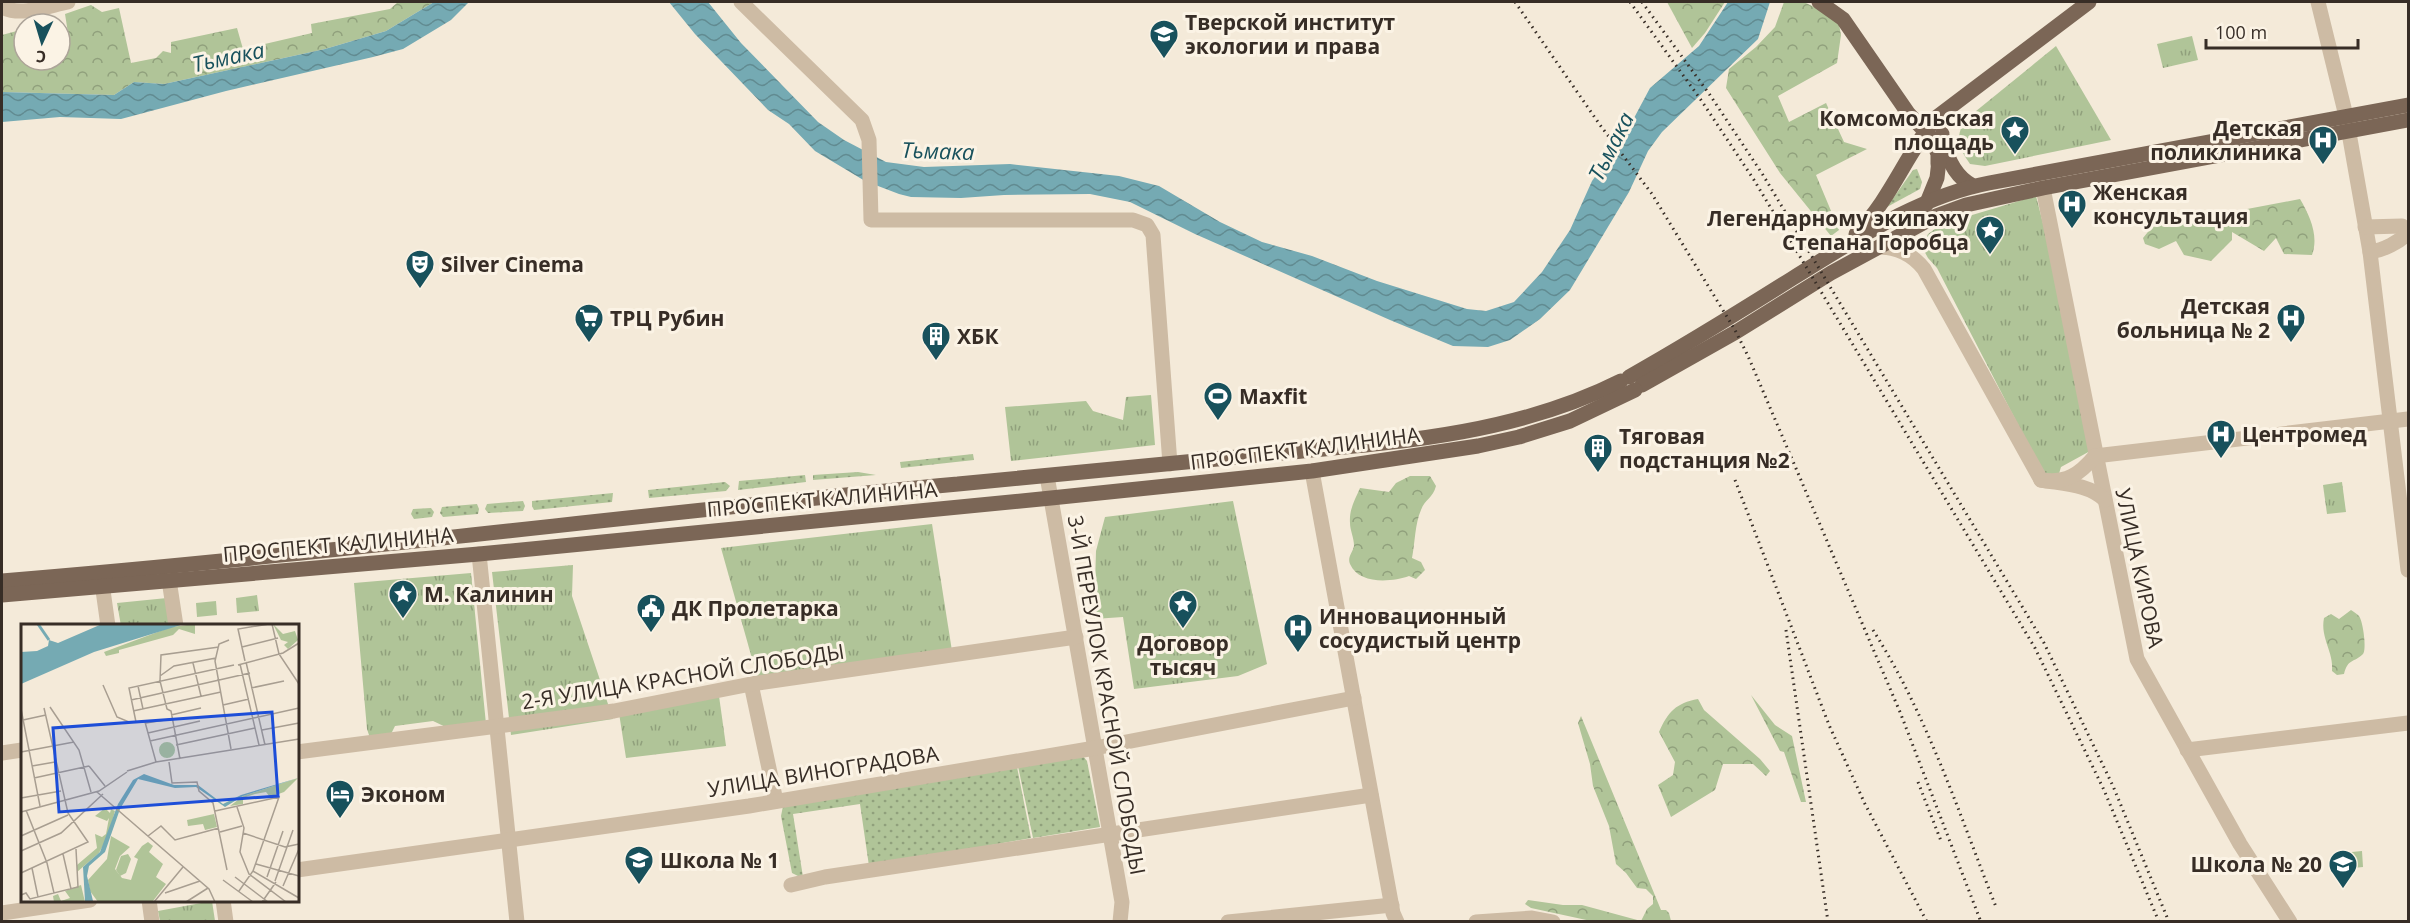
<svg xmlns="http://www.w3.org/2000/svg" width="2410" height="923" viewBox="0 0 2410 923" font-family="'Open Sans',sans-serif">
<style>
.grass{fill:url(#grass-dots);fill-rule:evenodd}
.forest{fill:url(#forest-crowns)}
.park{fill:url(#park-tufts)}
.pitch{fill:#b0c498}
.water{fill:url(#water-waves)}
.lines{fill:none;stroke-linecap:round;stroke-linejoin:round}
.minor{stroke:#cdbba4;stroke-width:15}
.major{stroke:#7b6656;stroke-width:15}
.rail{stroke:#372d26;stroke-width:3;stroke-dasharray:1.5 4.5;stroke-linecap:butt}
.labels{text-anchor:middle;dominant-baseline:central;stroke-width:6;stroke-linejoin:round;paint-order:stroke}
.poi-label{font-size:21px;font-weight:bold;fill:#372d26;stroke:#fbf3e5;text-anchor:start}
.street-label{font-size:21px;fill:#372d26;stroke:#fbf3e5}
.water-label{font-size:22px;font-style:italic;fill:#18515c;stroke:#fbf3e5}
.inset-river{fill:none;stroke:#75aab3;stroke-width:3}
.inset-road{fill:none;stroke:#a89e91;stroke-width:1.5}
.view{fill:#1d4ed8;fill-opacity:0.15;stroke:#1d4ed8;stroke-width:3}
.inset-edge{fill:none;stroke:#372d26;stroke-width:3}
</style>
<defs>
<pattern id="grass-dots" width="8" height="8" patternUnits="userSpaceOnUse" patternTransform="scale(1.5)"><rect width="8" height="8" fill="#b0c498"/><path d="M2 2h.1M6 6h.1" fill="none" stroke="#90a07c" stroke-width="1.8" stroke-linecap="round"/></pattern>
<pattern id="forest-crowns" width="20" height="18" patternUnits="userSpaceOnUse" patternTransform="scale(1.5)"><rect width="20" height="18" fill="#b0c498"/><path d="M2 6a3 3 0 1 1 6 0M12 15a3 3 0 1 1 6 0" fill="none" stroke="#90a07c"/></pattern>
<pattern id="park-tufts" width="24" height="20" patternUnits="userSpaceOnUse" patternTransform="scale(1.5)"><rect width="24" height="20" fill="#b0c498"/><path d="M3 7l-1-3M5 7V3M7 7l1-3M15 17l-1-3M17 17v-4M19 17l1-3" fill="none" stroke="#90a07c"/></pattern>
<pattern id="water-waves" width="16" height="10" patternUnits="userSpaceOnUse" patternTransform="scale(1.5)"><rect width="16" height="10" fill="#75aab3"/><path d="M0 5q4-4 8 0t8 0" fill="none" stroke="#618b91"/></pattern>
</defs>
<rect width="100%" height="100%" fill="#f4ead9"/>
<!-- grass -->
<g class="grass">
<path d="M1917,169L1922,182L1920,189L1887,207L1913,170Z"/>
<path d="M973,454L974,460L901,468L900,462Z"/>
<path d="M858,472L876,475L813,480V475Z"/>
<path d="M805,475L806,482L738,490L739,481Z"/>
<path d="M725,482L730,486L726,491L649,498L648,490Z"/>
<path d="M613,493L612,502L534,510L532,506V501Z"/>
<path d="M523,501L525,506L523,511L488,513L485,509L487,504Z"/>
<path d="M477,504L479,509L478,514L443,517L440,513L442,507Z"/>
<path d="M431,508L434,512L432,517L414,519L411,514L413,509Z"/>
<path d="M1083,756L1087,761L1100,827L1033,838L1018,766Z"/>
<path d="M1017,767L1031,838L804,879L792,873L781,816L783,806ZM860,804L869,866L803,877L793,814Z"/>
</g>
<!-- forest -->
<g class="forest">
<path d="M398,2H434L386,31L325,49L164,84L134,82L114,95L2,92V35L24,29V60H60V35L68,33L65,14L91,5L102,12L119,8L131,63L156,58L163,51L171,53V42L237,28L243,49L312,33L311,24L390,9Z"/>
<path d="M1667,2H1725L1705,33L1692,48Z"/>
<path d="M1784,2H1804L1838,19L1841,35L1837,63L1778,96L1789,122L1826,103L1844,142L1867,149L1816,175L1839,230L1831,236L1780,173L1726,88L1729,69L1756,47L1775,27Z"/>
<path d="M2300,199C2310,216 2319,236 2312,255L2284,254L2276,238L2264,251L2232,232V240L2211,261L2184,255L2176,241L2159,249L2145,244L2143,238L2152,227Z"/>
<path d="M1410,476H1430L1436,486C1433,498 1425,499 1421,510C1415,523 1415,543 1412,558L1421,562L1425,570L1416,579L1409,576C1392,582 1359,585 1350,564C1347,557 1353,552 1354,546C1354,538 1350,530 1350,523C1349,509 1355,500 1360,488L1389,492L1396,483Z"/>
<path d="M2351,610C2354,612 2357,614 2359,616C2363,621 2367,650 2363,654C2354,663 2348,658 2344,674L2337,675L2332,671C2334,652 2320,638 2324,618L2331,614L2339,619Z"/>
<path d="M1751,695L1775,725L1792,736L1806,802H1801L1784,752L1780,751Z"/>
<path d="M1698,699L1704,710L1760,759L1770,771L1766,776L1753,764H1723L1715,790L1671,817L1658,785L1673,775L1675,762L1659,732C1668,712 1676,703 1698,699Z"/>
<path d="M1581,716L1661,910H1666L1669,913L1671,921H1591L1531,908L1525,904L1528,900L1563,905H1582L1641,921L1647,909L1653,904V896L1646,889L1637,888L1626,873L1616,864L1609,826L1593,786L1590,764L1578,723Z"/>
</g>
<!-- park -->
<g class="park">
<path d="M2192,36L2198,60L2163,68L2157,44Z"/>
<path d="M2056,46L2111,140L1985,166L1970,164C1958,147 1955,138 1965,120Z"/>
<path d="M2036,196L2058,282L2092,450L2061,467L2058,477L2044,475L1937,268L1928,258L1922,247L1928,234L1942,224Z"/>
<path d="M1151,395L1155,445L1011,461L1005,407L1086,401L1093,411L1123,420L1126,397Z"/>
<path d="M2342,482L2346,512L2327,514L2323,485Z"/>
<path d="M1233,501L1267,664L1238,676L1134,689L1123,617L1094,619L1096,551L1105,517Z"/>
<path d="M932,524L952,651L758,680L721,548Z"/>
<path d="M573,565L572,596L613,719L511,735L492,572Z"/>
<path d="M471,573L486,724L448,728L433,721L395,726L391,734L370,738L367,729L354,583Z"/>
<path d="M257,595L259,611L237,613L236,598Z"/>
<path d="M167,598L171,626H121L117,603Z"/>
<path d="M216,601L217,615L197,617L196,603Z"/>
<path d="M719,696L726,746L626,758L619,713Z"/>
<path d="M212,901L215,921H160L158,911Z"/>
</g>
<!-- pitch -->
<path class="pitch" d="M2362,851L2363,867L2343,869L2342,853Z"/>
<!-- water -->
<g class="water">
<path d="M434,2H469L451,20L403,49L373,57L226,91L121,119L60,117L2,122V92L114,95L134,82L164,84L325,49L386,31Z"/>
<path d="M669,2H708L741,43L818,122L844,140L886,162L924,167L1010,164L1119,176L1159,186L1220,222L1262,242L1312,256L1377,281L1467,309L1486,311L1514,302L1542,272L1570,230L1592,181L1626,133L1650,88L1699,46L1728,2H1770L1758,39L1662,132L1648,151L1629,192L1570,290L1540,319L1510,340L1488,347L1453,346L1390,320L1195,234L1130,202L1090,194L1004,195L961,198L911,197L899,194L865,181L815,151L789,124L768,110L695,34Z"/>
</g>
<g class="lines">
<!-- minor -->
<g class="minor">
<path d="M741,2L862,120L869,140L871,220H1133L1147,225L1153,235L1170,464"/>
<path d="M2318,2L2346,116L2370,252L2408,570"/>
<path d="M2,7C21,17 48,6 68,2"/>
<path d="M2043,188L2137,659L2240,844L2290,922"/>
<path d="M2365,227L2402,226L2407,233"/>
<path d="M1879,247C1897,247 1912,254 1924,269L2041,480C2063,484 2089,484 2105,500"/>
<path d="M2370,252C2384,250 2399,242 2408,233"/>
<path d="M1312,471L1393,913L1397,922"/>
<path d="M1047,476L1122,902L1120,922"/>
<path d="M2041,480C2066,484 2080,474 2095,456L2408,419"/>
<path d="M479,554L517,922"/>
<path d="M101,576L108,626"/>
<path d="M169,580L176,626"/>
<path d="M751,684L776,801"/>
<path d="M2187,750L2408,723"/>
<path d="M297,752L614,711L751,684L1076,637"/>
<path d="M2,753L22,750"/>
<path d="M297,870L749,806L1095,748L1354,698"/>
<path d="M791,885L825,877L1371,795"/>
<path d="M149,900L152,922"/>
<path d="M223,900L226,922"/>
<path d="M2,913L90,900"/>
<path d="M1228,922L1392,905"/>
<path d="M1476,922L1532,918L1553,922"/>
</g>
<!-- major -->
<g class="major">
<path d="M1819,2L1843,19L1908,113L1932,139L1938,154V164"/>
<path d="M1943,140C1947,158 1955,177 1973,186"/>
<path d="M1926,205L1937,178L1942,134"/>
<path d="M1856,234C1892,198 1906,153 1937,117L2089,2"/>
<path d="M1629,377C1684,346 1739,312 1793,278C1855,240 1917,197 1989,183L2408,105"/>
<path d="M1642,385L1736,332L1831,273L1936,216L1966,205L2043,188L2408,120"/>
<path d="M2,581C321,555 639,514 958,484C1062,474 1166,464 1269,454C1389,443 1512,436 1621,381"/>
<path d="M2,595L479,554L1051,498L1312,471L1478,446L1519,437L1570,421L1635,390"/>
</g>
<!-- rail -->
<g class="rail">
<path d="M1515,2L1600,125L1652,194L1735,330L1748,356L1900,712L1981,922"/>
<path d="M1630,2L1701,100L1754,180L2035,648L2104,790L2159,922"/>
<path d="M1642,2L1710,95L1763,175L2044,643L2113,786L2169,922"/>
<path d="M1735,480L1829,725L1865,804L1927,922"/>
<path d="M1786,630L1828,922"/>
<path d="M1873,630C1927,715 1959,813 1996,907"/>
<path d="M1918,782L1941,841"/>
</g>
</g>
<!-- icons -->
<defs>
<g id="university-pin" transform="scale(1.5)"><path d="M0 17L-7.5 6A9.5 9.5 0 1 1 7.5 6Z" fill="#18515c" stroke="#fbf3e5"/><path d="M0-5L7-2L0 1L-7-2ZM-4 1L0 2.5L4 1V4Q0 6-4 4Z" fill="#fff"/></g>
<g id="sight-pin" transform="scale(1.5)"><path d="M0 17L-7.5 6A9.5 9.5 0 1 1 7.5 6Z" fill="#18515c" stroke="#fbf3e5"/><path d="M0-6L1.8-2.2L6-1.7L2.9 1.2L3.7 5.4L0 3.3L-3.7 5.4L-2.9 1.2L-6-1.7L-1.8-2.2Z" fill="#fff"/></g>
<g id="hospital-pin" transform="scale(1.5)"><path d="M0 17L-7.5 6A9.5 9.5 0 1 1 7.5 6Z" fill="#18515c" stroke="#fbf3e5"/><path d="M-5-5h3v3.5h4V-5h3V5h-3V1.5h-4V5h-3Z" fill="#fff"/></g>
<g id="theatre-pin" transform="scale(1.5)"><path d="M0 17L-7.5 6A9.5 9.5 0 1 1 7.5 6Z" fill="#18515c" stroke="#fbf3e5"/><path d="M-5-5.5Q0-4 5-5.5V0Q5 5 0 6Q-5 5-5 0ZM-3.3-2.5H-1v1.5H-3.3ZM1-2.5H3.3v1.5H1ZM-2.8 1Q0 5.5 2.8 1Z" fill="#fff"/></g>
<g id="supermarket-pin" transform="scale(1.5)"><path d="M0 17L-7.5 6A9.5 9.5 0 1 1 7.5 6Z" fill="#18515c" stroke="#fbf3e5"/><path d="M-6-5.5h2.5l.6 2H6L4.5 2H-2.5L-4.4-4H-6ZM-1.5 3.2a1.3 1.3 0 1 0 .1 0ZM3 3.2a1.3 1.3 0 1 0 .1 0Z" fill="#fff"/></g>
<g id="building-pin" transform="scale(1.5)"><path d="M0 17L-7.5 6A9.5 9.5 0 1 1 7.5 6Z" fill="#18515c" stroke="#fbf3e5"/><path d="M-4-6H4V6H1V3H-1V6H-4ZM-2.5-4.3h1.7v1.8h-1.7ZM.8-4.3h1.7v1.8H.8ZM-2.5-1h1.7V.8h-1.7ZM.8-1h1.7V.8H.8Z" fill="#fff"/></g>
<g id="stadium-pin" transform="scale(1.5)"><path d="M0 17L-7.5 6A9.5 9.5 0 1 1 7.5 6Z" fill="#18515c" stroke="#fbf3e5"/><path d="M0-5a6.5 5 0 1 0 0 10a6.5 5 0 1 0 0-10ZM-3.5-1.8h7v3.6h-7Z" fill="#fff"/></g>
<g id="civic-pin" transform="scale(1.5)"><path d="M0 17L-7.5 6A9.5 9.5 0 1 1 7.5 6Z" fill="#18515c" stroke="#fbf3e5"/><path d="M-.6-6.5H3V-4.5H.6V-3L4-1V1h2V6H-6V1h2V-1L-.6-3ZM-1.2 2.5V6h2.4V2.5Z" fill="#fff"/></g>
<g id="hotel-pin" transform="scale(1.5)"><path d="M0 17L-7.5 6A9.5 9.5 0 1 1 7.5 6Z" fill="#18515c" stroke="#fbf3e5"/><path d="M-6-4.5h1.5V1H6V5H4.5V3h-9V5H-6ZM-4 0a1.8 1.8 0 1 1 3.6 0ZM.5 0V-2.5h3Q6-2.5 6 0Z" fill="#fff"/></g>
<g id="school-pin" transform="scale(1.5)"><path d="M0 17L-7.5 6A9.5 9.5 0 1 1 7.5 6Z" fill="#18515c" stroke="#fbf3e5"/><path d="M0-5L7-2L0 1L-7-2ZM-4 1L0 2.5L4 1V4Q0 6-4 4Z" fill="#fff"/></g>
</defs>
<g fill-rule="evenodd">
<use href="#university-pin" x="1164" y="34"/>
<use href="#sight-pin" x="2015" y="130"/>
<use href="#hospital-pin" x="2323" y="140"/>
<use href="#hospital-pin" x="2072" y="204"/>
<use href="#sight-pin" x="1990" y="230"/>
<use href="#theatre-pin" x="420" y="264"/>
<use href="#supermarket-pin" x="589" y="318"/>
<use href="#hospital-pin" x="2291" y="318"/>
<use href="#building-pin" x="936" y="336"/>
<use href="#stadium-pin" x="1218" y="396"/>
<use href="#hospital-pin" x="2221" y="434"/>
<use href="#building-pin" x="1598" y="448"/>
<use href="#sight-pin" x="403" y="594"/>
<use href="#sight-pin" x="1183" y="604"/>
<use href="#civic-pin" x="651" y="608"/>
<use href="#hospital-pin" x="1298" y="628"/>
<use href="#hotel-pin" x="340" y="794"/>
<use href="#school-pin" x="639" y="860"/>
<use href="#school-pin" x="2343" y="864"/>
</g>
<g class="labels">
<!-- poi labels -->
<g class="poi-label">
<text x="1185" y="22">Тверской институт<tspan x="1185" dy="24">экологии и права</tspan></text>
<text x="1994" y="118" text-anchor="end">Комсомольская<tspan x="1994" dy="24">площадь</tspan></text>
<text x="2302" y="128" text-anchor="end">Детская<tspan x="2302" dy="24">поликлиника</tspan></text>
<text x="2093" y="192">Женская<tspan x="2093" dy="24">консультация</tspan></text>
<text x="1969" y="218" text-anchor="end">Легендарному экипажу<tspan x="1969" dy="24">Степана Горобца</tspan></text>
<text x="441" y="264">Silver Cinema</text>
<text x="2270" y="306" text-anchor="end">Детская<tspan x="2270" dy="24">больница № 2</tspan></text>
<text x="610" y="318">ТРЦ Рубин</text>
<text x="957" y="336">ХБК</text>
<text x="1239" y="396">Maxfit</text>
<text x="2242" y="434">Центромед</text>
<text x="1619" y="436">Тяговая<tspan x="1619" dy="24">подстанция №2</tspan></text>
<text x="424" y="594">М. Калинин</text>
<text x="672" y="608">ДК Пролетарка</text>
<text x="1319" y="616">Инновационный<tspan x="1319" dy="24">сосудистый центр</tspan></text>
<text x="1183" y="643" text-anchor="middle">Договор<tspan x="1183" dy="24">тысяч</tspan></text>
<text x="361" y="794">Эконом</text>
<text x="660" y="860">Школа № 1</text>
<text x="2322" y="864" text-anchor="end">Школа № 20</text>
</g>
<!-- street labels -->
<g class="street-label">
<text transform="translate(1305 448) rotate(-7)">ПРОСПЕКТ КАЛИНИНА</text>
<text transform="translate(822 499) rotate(-5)">ПРОСПЕКТ КАЛИНИНА</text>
<text transform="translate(338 544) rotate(-5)">ПРОСПЕКТ КАЛИНИНА</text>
<text transform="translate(2140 568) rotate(78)">УЛИЦА КИРОВА</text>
<text transform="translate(683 676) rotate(-9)">2-Я УЛИЦА КРАСНОЙ СЛОБОДЫ</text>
<text transform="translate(1107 695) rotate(80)">3-Й ПЕРЕУЛОК КРАСНОЙ СЛОБОДЫ</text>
<text transform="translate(823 771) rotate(-9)">УЛИЦА ВИНОГРАДОВА</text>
</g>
<!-- water labels -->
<g class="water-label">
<text transform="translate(228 56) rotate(-12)">Тьмака</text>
<text transform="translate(1610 146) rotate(-63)">Тьмака</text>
<text transform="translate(938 150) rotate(2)">Тьмака</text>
</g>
</g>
<!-- overview -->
<g transform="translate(21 624)">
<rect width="278" height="278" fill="#f4ead9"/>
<path d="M60,261L64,278H33L32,272L37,270L40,277L49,274L44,267Z" fill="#b0c498"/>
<path d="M174,0V10L158,5L152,11L98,26V29L85,32L83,28L150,3ZM252,0L262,10L274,7L277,16L267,25L263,21L267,18L260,16ZM277,154L263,168L249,173L245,168L234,170L222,174V180L209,182L222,172ZM84,184L89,189L90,185L94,187L87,212L78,229L56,248V241L76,224L74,210L81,213L85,210L88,194L86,197L74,192ZM90,212L109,223L99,232L94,245L101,254L110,256L117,235L113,233L121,222L127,218L132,222L128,228L142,240L135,253L145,260L132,277L77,278L69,267L67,256L86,235Z" fill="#b0c498"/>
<path d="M138 126a8 8 0 1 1 16 0a8 8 0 1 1-16 0ZM193,190L196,203L184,206L182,200L167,202L166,196Z" fill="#b0c498"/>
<path d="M107,230L110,235L105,249L99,252L95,246L100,232Z" fill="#b0c498"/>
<path d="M81,0H163L73,28L0,60V28L16,27L27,22L28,16L37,19ZM123,150L153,161H177L202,180L220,171L277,154L222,172L204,183L175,163L154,164L117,155L99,185L84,228L68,242L66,252L72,277H64L62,243L79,228L97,180L112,156Z" fill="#75aab3"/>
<path class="inset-river" d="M17,0L28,16"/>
<path class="inset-road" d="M251,0L258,30L278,60M208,16L198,20L194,37L210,125M221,23L257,14M224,37L217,5L248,0M225,38L244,121M172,39L180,72M219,40L238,121M217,41L262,29L278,19M139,52L153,42L195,34M82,61L96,93L108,98H124L135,138M117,62L122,85M230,64L263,57M110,76L229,49M202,81L228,75M29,83L58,126L70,168M0,85L19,182M112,87L200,68M150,91L180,84M2,96L25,91M115,98L108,64L213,41M125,99L150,95M241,106L278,99M127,109L179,97M129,117L278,84M155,121L234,104M0,128L53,118M159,135L150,87L146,85L139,57L140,31L198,23M148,138L151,159L176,158L178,167L192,179L206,246M11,142L34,138M68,142L84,162M106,147L135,138L278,115M13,154L68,142M76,168L188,265L194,278M0,174L40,167M216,183L223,204L219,228L228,250L265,278M5,186L26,239L33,269M194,187L258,173L232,247L218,267M0,188L78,167L106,148M199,208L221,202M222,209L264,223L278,220M0,212L47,191M127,212L140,202L154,216L198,204M0,227L40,209L82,170M42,230L50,265M235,240L278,252M11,244L17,273M232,247L278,274M0,249L67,218L47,189L23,84M214,253L247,278M246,253L262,207M202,256L232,278M254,257L272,206M262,262L278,225M144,269L179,257M0,271L5,269L9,275L57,263L55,225M133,278L162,243M165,278L187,264M241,278L255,258"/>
<path class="view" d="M251,88L257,172L38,188L32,104Z"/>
<rect width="278" height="278" class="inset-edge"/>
</g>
<!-- border -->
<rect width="2410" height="923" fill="none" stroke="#372d26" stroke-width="6"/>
<!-- north arrow -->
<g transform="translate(42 42) rotate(184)"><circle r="28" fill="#fbf3e5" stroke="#ada499" stroke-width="1.5"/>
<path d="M0-4.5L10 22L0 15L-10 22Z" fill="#18515c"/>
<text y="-9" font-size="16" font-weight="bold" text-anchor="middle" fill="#372d26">С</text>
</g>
<!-- scale -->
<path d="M2206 39v9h152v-9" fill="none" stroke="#372d26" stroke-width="3"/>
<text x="2215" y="39" font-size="18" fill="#372d26" stroke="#fbf3e5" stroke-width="4.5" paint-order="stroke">100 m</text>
</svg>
